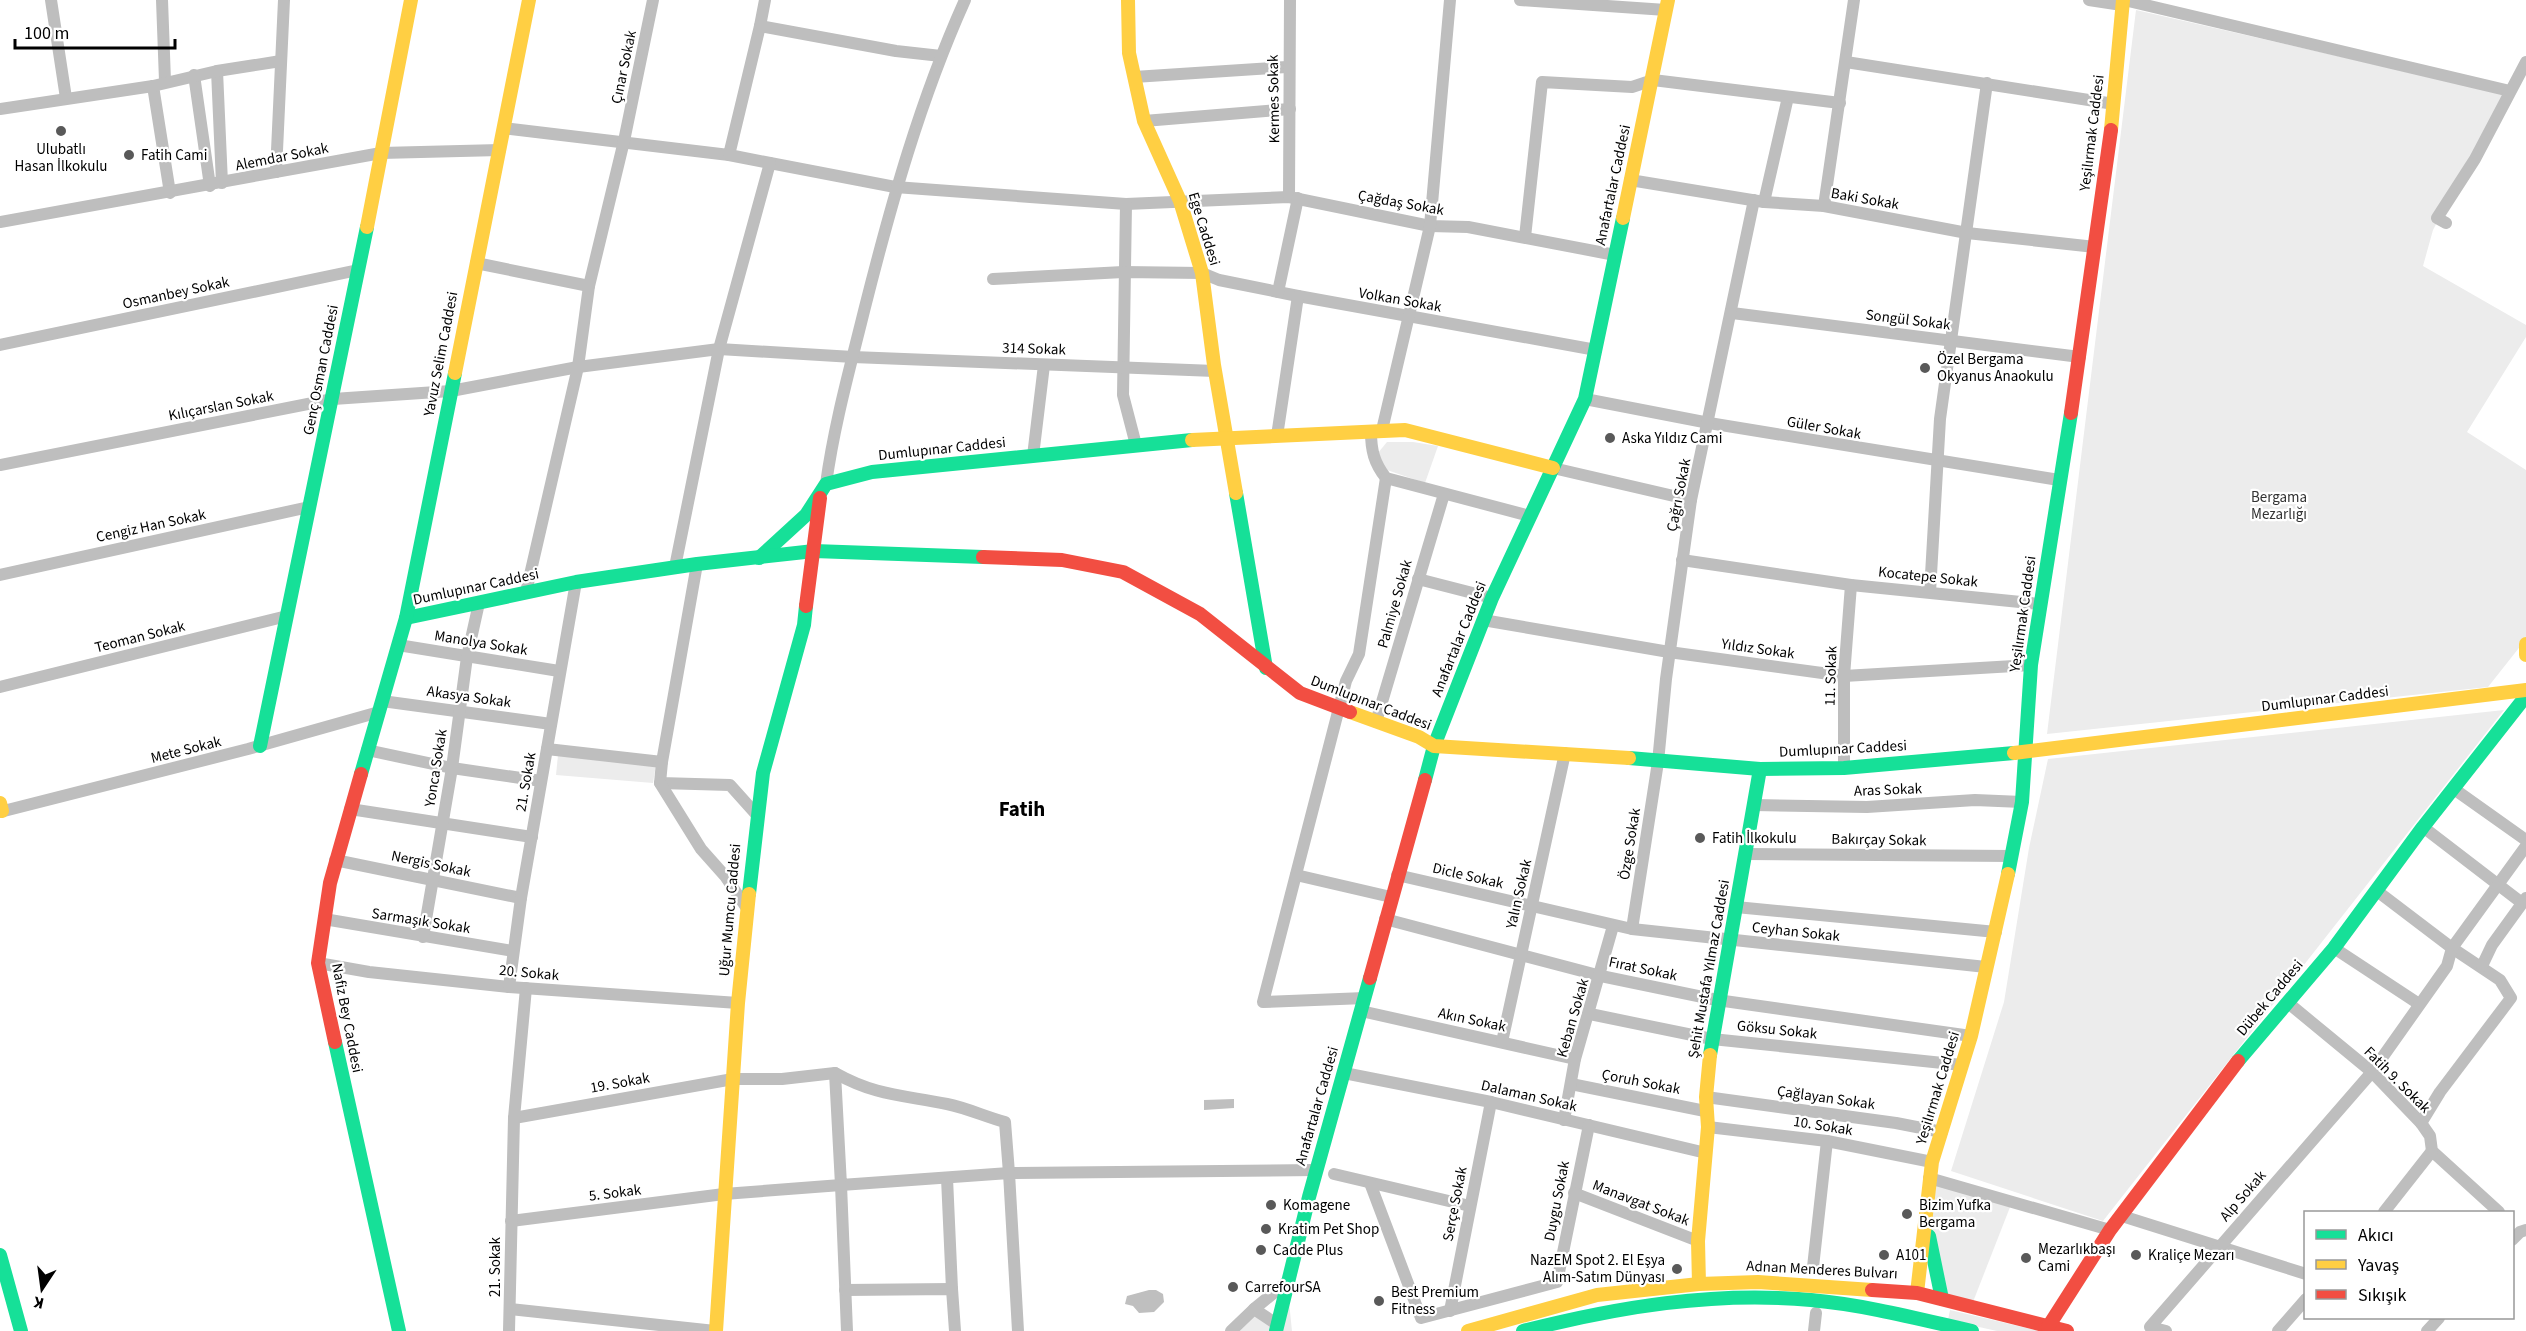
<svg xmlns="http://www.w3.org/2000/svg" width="2526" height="1331" viewBox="0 0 2526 1331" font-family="'Source Sans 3',sans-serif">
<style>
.green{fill:#ececec}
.water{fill:#bfbfbf}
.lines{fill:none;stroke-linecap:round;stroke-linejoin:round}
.street{stroke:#bebebe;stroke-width:12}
.fast{stroke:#16e098;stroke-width:14}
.slow{stroke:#ffcf43;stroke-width:14}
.jam{stroke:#f24e42;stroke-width:14}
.poi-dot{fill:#595959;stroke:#fff;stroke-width:2}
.labels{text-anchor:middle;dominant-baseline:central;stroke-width:4.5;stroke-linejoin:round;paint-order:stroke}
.street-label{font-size:15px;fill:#000;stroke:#fff}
.poi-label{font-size:15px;fill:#000;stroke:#fff;text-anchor:start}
.park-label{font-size:15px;fill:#333;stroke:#fff}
.district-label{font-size:21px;font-weight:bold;fill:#000;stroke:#fff}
</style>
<rect width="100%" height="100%" fill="#fff"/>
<!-- green -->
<g class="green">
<path d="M2136,10L2504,94L2433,230L2423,266L2526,325V337L2467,432L2526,470V639L2488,687L2047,734Z"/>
<path d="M1387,442H1413L1438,446L1425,483L1384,469L1378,453Z"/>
<path d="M2504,710L2103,1221L1951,1171L2004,1002L2029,848L2048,759Z"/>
<path d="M558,755L656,764L653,783L556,775Z"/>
<path d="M1929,1178L2012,1202L1971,1307L1942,1299L1926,1225Z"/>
<path d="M1287,1282L1292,1331H1231L1254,1309L1277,1325Z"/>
<path d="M1950,1310L2039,1331H1997L1948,1320Z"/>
</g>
<!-- water -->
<g class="water">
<path d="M1234,1099V1108L1204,1110V1100Z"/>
<path d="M1149,1290H1156L1163,1294L1164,1302L1154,1312L1139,1313L1133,1306L1125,1304L1127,1296Z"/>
</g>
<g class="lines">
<!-- street -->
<g class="street">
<path d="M51,0L66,98"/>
<path d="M162,0L165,81"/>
<path d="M1520,0L1666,10"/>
<path d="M2089,0L2122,5"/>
<path d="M2124,0L2510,91"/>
<path d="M760,26L765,0"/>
<path d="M1846,62L2114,104"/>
<path d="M217,71L222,183"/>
<path d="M194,75L210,186"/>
<path d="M1134,77L1287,67"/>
<path d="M153,86L170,193"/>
<path d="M0,109L153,86L217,71L281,61"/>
<path d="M1144,121L1290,109"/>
<path d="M503,128L729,155L760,26L896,51L941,56"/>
<path d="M770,163L895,187L1126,204L1289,197L1430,226L1468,227L1615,255"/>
<path d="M276,172L284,0"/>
<path d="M1630,180L1764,202L1824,206L1967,233L2095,247"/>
<path d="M1289,197L1290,0"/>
<path d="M1764,202L1788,97"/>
<path d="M1126,204L1123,395L1136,445"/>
<path d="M1824,206L1854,0"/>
<path d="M0,222L381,153L500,150"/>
<path d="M2446,223L2437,218L2475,159L2526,62"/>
<path d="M1525,237L1542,82L1632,87L1653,80L1840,103"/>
<path d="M476,263L589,286"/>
<path d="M993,279L1123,272L1202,273L1219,280L1298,296L1596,350"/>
<path d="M1278,292L1298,198"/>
<path d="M1732,313L2080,357"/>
<path d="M0,345L358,270"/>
<path d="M1585,399L1709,423L2059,480"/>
<path d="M1382,430L1430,226L1450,0"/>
<path d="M1371,432C1371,450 1374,463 1386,478L1530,516"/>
<path d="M1277,436L1298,296"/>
<path d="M1033,456L1044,365"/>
<path d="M0,465L333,399L451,391L578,367L719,349L853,357L1215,371"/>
<path d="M1553,468L1691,500"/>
<path d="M826,484C834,425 850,368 864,311C891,204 920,100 965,0"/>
<path d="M1682,560L1851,585L2040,604"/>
<path d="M675,567L719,349L770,163L729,155"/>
<path d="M0,575L309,507"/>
<path d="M1418,579L1492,598"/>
<path d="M526,592L578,367L589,286L624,141L653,0"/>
<path d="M1930,592L1940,419L1987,83"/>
<path d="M1483,620L1669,652L1844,676L2031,665"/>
<path d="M398,645L559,671"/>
<path d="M0,687L287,616"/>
<path d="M382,701L551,724"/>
<path d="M1376,722L1444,494"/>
<path d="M547,749L662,762L697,564"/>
<path d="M367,750L452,768L541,781"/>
<path d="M662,762L660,783L730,785L756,814"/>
<path d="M1844,768V676L1851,585"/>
<path d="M660,783L701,849L725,876L748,910"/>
<path d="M2454,789L2526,840"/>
<path d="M1754,805L1867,807L1975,800L2022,802"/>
<path d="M350,809L532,837"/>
<path d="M0,812L248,749L379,712"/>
<path d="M2423,827L2522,903"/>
<path d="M1745,854L2012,856"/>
<path d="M335,860L521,898"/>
<path d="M1296,875L1391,897"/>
<path d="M1397,875L1632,929L1986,967"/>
<path d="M2377,891L2452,948L2500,980L2511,998L2440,1092L2421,1123"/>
<path d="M1736,907L1996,932"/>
<path d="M324,919L513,951"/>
<path d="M1385,919L1601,976L1717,1000L1971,1036"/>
<path d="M1632,929L1658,762L1666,679L1691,500L1754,200"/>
<path d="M423,937L452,768L467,657L479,603"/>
<path d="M2334,948L2419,1004"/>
<path d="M318,963L369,972L509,987L738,1003"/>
<path d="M2482,966L2492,945L2526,898"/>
<path d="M509,987L521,898L576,582"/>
<path d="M1365,998L1263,1002L1346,681L1359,654L1386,478"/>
<path d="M2287,1002L2372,1072L2421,1123L2430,1136L2432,1151L2499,1212"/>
<path d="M1361,1011L1575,1059"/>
<path d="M1590,1014L1712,1039L1962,1065"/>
<path d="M1502,1042L1565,753"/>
<path d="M835,1073C876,1096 903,1095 947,1104C967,1108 986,1117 1005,1122L1009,1173L1317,1170"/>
<path d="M1344,1073L1491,1102L1706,1153"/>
<path d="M1571,1084L1705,1111"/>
<path d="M1706,1097L1896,1123L1942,1132"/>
<path d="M514,1118L733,1079H782L835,1073L841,1185L1009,1173L1018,1331"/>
<path d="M1564,1120L1575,1059L1613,926"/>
<path d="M1708,1127L1827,1141L1932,1162"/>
<path d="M1334,1174L1470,1206"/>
<path d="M947,1178L952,1289"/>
<path d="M1929,1178L2110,1230"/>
<path d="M1370,1183L1421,1318L1557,1282L1589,1125"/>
<path d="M1574,1193L1698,1241"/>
<path d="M2384,1212L2432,1151"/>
<path d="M2122,1216L2306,1274"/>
<path d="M511,1221L724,1194L841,1185L847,1331"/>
<path d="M2512,1240L2520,1232L2526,1230"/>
<path d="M1813,1267L1827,1141"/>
<path d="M845,1290L952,1289L955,1331"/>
<path d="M510,1309L715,1331"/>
<path d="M1254,1309L1287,1282"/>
<path d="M1450,1311L1491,1102"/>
<path d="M509,1331L514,1118L526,988"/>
<path d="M1231,1331L1254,1309L1278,1325"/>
<path d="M1814,1331L1816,1313"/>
<path d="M2166,1331L2150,1327L2372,1072L2447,966L2452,948L2526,846"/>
<path d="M2278,1331L2306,1299"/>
<path d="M2427,1331L2439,1318"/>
</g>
<!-- fast -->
<g class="fast">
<path d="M1236,493L1266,668"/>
<path d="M759,558L806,515L826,484L872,472L1192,440"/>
<path d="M406,618L576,582L697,564L814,551L983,557"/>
<path d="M260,746L367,227"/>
<path d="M1629,758L1760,769L1844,768L2014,753"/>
<path d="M361,774L406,618L455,373"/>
<path d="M1425,780L1434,746L1492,598L1585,399L1623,218"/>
<path d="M2008,874L2022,802L2031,665L2071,413"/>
<path d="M749,894L763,773L804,625L806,606"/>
<path d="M335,1042L399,1331"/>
<path d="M1710,1055L1760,769"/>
<path d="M2238,1061L2334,948L2423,827L2526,696"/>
<path d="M1929,1236L1942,1299"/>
<path d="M0,1255L21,1331"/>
<path d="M1276,1331L1309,1197L1370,978"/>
<path d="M1523,1331C1618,1307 1713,1291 1811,1300C1866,1305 1919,1319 1972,1331"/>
</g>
<!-- slow -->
<g class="slow">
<path d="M1128,0L1129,53L1144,121L1180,201L1202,273L1214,365L1236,493"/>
<path d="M2111,130L2123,0"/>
<path d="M1623,218L1668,0"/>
<path d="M367,227L411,0"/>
<path d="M455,373L529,0"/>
<path d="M1192,440L1405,430L1553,468"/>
<path d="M2526,644V655"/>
<path d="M1350,712L1419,737L1434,746L1629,758"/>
<path d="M2014,753L2526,690"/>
<path d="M0,803L2,811"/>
<path d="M1699,1284L1698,1241L1708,1127L1706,1097L1710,1055"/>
<path d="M1917,1293L1932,1162L1971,1036L2008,874"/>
<path d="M716,1331L738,1003L749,894"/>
<path d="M1468,1331L1597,1295L1699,1284L1758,1282L1872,1290"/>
</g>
<!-- jam -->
<g class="jam">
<path d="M2071,413L2111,130"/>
<path d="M983,557L1062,560L1123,572L1200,614L1300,693L1350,712"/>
<path d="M806,606L820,498"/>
<path d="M1370,978L1425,780"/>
<path d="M335,1042L318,963L330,883L361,774"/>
<path d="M1872,1290L1917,1293L2067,1331"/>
<path d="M2048,1327L2110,1230L2238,1061"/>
</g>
</g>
<!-- markers -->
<g class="poi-dot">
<circle cx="61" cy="131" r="6"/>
<circle cx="129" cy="155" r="6"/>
<circle cx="1925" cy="368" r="6"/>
<circle cx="1610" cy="438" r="6"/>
<circle cx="1700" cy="838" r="6"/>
<circle cx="1271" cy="1205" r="6"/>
<circle cx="1907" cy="1214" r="6"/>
<circle cx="1266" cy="1229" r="6"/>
<circle cx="1261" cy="1250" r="6"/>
<circle cx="1884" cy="1255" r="6"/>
<circle cx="2136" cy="1255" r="6"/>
<circle cx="2026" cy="1258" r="6"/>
<circle cx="1677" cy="1269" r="6"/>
<circle cx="1233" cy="1287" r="6"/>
<circle cx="1379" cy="1301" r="6"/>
</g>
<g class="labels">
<!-- street labels -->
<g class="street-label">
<text transform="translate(624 67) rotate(-78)">Çınar Sokak</text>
<text transform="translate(1274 99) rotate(-91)">Kermes Sokak</text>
<text transform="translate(2092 133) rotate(-83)">Yeşilırmak Caddesi</text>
<text transform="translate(282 157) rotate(-11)">Alemdar Sokak</text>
<text transform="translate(1613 185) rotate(-78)">Anafartalar Caddesi</text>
<text transform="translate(1865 199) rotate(10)">Baki Sokak</text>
<text transform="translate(1401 203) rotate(10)">Çağdaş Sokak</text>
<text transform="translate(1204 229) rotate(73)">Ege Caddesi</text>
<text transform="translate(176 293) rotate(-12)">Osmanbey Sokak</text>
<text transform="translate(1400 300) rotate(10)">Volkan Sokak</text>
<text transform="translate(1908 320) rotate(7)">Songül Sokak</text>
<text transform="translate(1034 349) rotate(2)">314 Sokak</text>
<text transform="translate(441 354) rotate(-79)">Yavuz Selim Caddesi</text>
<text transform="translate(321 370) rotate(-79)">Genç Osman Caddesi</text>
<text transform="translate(221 406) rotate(-11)">Kılıçarslan Sokak</text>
<text transform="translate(1824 428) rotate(10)">Güler Sokak</text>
<text transform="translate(942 449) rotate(-6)">Dumlupınar Caddesi</text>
<text transform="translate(1679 495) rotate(-79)">Çağrı Sokak</text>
<text transform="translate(151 526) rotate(-12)">Cengiz Han Sokak</text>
<text transform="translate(1928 577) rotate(6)">Kocatepe Sokak</text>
<text transform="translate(476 587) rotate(-12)">Dumlupınar Caddesi</text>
<text transform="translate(1395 604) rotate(-74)">Palmiye Sokak</text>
<text transform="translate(2023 614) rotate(-82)">Yeşilırmak Caddesi</text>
<text transform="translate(140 637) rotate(-14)">Teoman Sokak</text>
<text transform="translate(1459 639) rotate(-68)">Anafartalar Caddesi</text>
<text transform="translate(481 643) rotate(9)">Manolya Sokak</text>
<text transform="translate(1758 649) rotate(8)">Yıldız Sokak</text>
<text transform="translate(1831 676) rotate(-88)">11. Sokak</text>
<text transform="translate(469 697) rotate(8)">Akasya Sokak</text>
<text transform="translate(2325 699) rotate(-7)">Dumlupınar Caddesi</text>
<text transform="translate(1371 703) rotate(21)">Dumlupınar Caddesi</text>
<text transform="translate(1843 749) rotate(-3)">Dumlupınar Caddesi</text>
<text transform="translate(186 750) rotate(-14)">Mete Sokak</text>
<text transform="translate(436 768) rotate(-81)">Yonca Sokak</text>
<text transform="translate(526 782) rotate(-80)">21. Sokak</text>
<text transform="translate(1888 790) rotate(-2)">Aras Sokak</text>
<text transform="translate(1879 840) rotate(1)">Bakırçay Sokak</text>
<text transform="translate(1630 844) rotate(-81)">Özge Sokak</text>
<text transform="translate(431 864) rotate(12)">Nergis Sokak</text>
<text transform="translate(1468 876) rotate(13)">Dicle Sokak</text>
<text transform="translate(1519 894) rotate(-77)">Yalın Sokak</text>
<text transform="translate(730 910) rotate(-85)">Uğur Mumcu Caddesi</text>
<text transform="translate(421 921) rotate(9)">Sarmaşık Sokak</text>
<text transform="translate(1796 932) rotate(6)">Ceyhan Sokak</text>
<text transform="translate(1643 969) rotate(12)">Fırat Sokak</text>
<text transform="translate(1709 969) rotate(-80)">Şehit Mustafa Yılmaz Caddesi</text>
<text transform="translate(529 973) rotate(5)">20. Sokak</text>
<text transform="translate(2270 998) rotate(-50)">Dübek Caddesi</text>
<text transform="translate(347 1018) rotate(79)">Nafiz Bey Caddesi</text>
<text transform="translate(1573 1018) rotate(-74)">Keban Sokak</text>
<text transform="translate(1472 1020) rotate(12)">Akın Sokak</text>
<text transform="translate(1777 1030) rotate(6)">Göksu Sokak</text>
<text transform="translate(2397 1080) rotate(45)">Fatih 9. Sokak</text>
<text transform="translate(1641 1082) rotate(11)">Çoruh Sokak</text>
<text transform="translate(620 1083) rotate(-10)">19. Sokak</text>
<text transform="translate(1938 1088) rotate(-73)">Yeşilırmak Caddesi</text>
<text transform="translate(1529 1096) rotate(13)">Dalaman Sokak</text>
<text transform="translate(1826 1098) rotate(8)">Çağlayan Sokak</text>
<text transform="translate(1317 1106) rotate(-74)">Anafartalar Caddesi</text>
<text transform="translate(1823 1126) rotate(9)">10. Sokak</text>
<text transform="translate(615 1193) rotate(-7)">5. Sokak</text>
<text transform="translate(2243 1196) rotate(-49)">Alp Sokak</text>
<text transform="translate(1557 1201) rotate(-79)">Duygu Sokak</text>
<text transform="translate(1641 1203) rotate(21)">Manavgat Sokak</text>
<text transform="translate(1455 1204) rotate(-79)">Serçe Sokak</text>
<text transform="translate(495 1267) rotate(-90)">21. Sokak</text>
<text transform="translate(1822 1270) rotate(3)">Adnan Menderes Bulvarı</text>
</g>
<!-- poi labels -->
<g class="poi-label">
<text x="61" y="149" text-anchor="middle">Ulubatlı<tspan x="61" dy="17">Hasan İlkokulu</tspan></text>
<text x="141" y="155">Fatih Cami</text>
<text x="1937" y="359">Özel Bergama<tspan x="1937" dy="17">Okyanus Anaokulu</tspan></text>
<text x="1622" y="438">Aska Yıldız Cami</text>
<text x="1712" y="838">Fatih İlkokulu</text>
<text x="1283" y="1205">Komagene</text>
<text x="1919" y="1205">Bizim Yufka<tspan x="1919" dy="17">Bergama</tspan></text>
<text x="1278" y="1229">Kratim Pet Shop</text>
<text x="2038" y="1249">Mezarlıkbaşı<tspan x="2038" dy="17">Cami</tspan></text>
<text x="1273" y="1250">Cadde Plus</text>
<text x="1896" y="1255">A101</text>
<text x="2148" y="1255">Kraliçe Mezarı</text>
<text x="1665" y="1260" text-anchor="end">NazEM Spot 2. El Eşya<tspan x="1665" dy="17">Alım-Satım Dünyası</tspan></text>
<text x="1245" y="1287">CarrefourSA</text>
<text x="1391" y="1292">Best Premium<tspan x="1391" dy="17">Fitness</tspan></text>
</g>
<!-- park labels -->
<g class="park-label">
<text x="2279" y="497">Bergama<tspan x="2279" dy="17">Mezarlığı</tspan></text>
</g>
<!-- district labels -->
<g class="district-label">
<text x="1022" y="809">Fatih</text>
</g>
</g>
<!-- legend -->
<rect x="2304" y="1211" width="210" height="108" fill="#ffffff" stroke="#999999" stroke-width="1.5"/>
<rect x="2316" y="1230" width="30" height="9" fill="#16e098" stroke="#999999" stroke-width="1.5"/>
<text x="2358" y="1241" font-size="18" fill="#000000">Akıcı</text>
<rect x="2316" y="1260" width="30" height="9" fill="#ffcf43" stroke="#999999" stroke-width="1.5"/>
<text x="2358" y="1271" font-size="18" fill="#000000">Yavaş</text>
<rect x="2316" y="1290" width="30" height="9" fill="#f24e42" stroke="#999999" stroke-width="1.5"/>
<text x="2358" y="1301" font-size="18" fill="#000000">Sıkışık</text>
<!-- north arrow -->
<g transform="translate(42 1289) rotate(193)" stroke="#ffffff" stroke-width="4.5" paint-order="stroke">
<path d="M0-4.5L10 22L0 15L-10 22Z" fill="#000000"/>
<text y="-9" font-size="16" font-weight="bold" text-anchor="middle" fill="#000000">K</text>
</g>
<!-- scale -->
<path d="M15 39v9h160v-9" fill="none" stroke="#000000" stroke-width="3"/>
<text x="24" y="39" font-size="18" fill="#000000" stroke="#ffffff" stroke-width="4.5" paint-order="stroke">100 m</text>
</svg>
